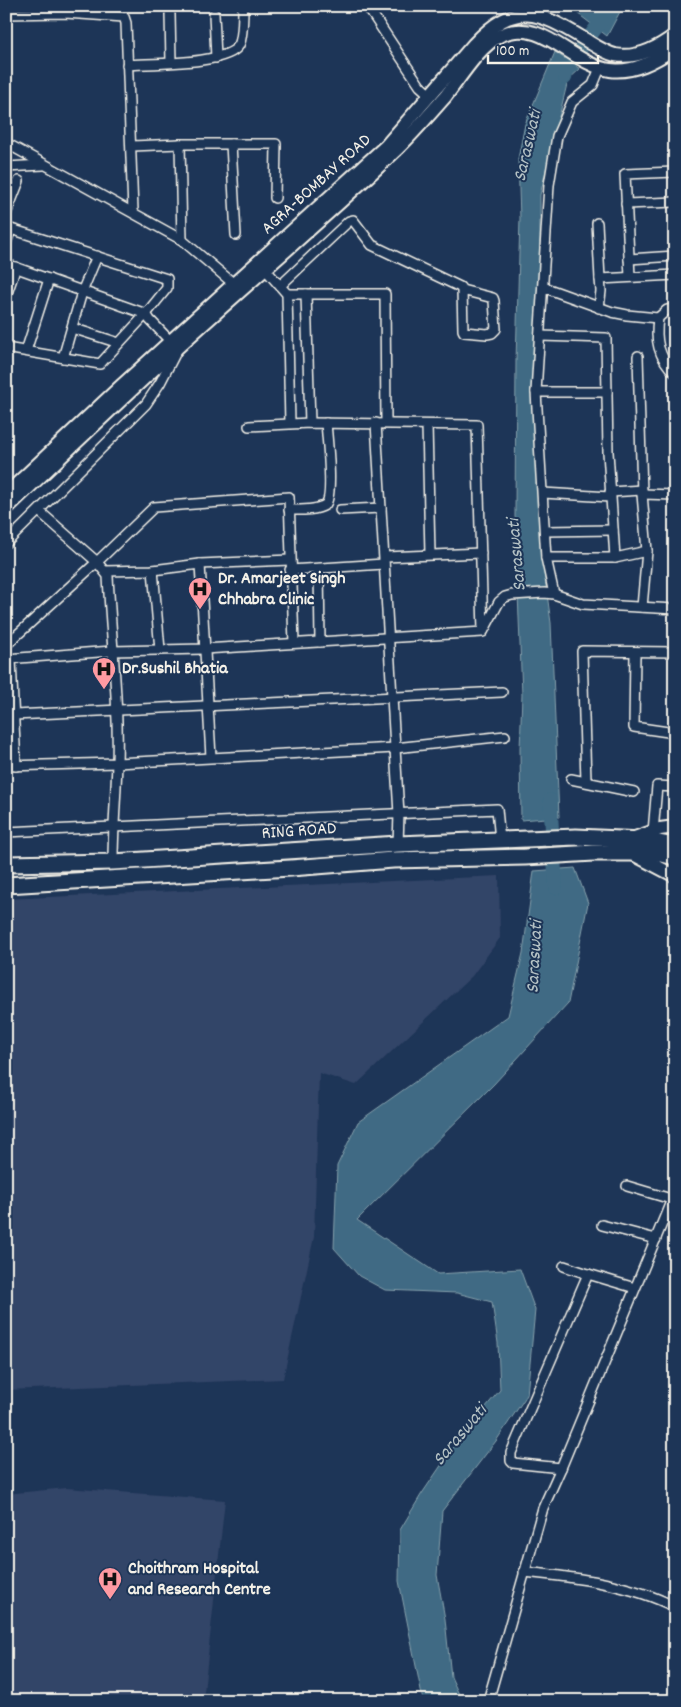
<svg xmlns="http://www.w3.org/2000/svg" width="681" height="1707" viewBox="0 0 681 1707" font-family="Dekko,sans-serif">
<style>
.built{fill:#334467}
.water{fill:#3f6b84;stroke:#87a1ac}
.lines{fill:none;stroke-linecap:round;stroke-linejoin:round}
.river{stroke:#3f6b84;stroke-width:14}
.street-casing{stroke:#f4f1e8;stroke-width:12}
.secondary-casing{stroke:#f4f1e8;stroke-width:16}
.highway-casing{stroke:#f4f1e8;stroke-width:19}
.street{stroke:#1d3557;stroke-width:9}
.secondary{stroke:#1d3557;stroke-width:12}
.highway{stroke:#1d3557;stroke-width:15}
.labels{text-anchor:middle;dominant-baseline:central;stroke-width:4;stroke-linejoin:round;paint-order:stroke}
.street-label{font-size:18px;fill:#f4f1e8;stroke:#1d3557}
.poi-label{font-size:18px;font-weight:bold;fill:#f4f1e8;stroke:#1d3557;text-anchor:start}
.water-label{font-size:19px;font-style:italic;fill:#b5c2c5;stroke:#1d3557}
</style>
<rect width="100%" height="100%" fill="#1d3557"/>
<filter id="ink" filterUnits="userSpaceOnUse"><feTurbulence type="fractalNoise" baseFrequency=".02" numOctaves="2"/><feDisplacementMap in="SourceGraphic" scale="10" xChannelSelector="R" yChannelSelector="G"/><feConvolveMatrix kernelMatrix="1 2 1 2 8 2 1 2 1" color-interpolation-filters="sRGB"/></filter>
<g filter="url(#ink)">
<!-- built -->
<g class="built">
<path d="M499,876L500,938L472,976L356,1085L319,1073L314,1237L283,1379L6,1390V899Z"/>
<path d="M66,1488L225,1500L203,1701H6V1494Z"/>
</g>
<!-- water -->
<g class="water">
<path d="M582,6H623L607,36L577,13Z"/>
<path d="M555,52L580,69L568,80L540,195V502L543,565L551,623L559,817L521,820L520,749L522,695L515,516L516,361L520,218L518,159L525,124Z"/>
<path d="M575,868L588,903L568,1003L494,1084L357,1220L438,1274L520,1269L535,1310L527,1395L496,1441L442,1511L437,1575L445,1619L451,1677L462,1701H423L399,1581L400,1530L421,1495L459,1439L500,1390L498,1343L492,1302L457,1293L385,1290L359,1276L334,1248L337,1166L358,1122L508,1016L523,953L534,871Z"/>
</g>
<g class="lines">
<!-- river -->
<g class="river">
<path d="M565,78L568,66L612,6"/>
<path d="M550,800L556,888"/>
</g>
<!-- street casing -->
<g class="street-casing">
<g id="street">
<path d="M367,6L420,86L430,95"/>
<path d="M6,14L65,13L124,17L126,23L133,211"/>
<path d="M170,14L171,62"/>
<path d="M214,14L216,58"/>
<path d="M127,65C150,63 228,65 239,45C243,37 243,15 243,6"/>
<path d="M6,143L182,240L234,284"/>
<path d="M180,144L182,240"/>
<path d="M231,144L236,235"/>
<path d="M132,146L180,144H276L275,198"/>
<path d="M6,167L43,165"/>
<path d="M626,204L675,202"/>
<path d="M6,214L19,181"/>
<path d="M597,223L600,279L675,275"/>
<path d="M6,243L11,229L167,279V288L146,314L100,364L6,348"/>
<path d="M629,259L675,256"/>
<path d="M6,264L146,314L150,320L173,344"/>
<path d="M266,270L287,294L290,423"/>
<path d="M630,277L625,174L675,172"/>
<path d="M281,285L349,221L353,220L372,245L460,287L462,290L463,330L464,332L487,334L492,333L496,329L494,301L493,298L462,290"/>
<path d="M543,287L612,312L627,315L658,318"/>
<path d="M287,294H385L386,423"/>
<path d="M306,294L310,423"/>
<path d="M6,296L16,267"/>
<path d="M599,308L601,291L600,279"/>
<path d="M675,308L667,310L658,318C655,340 658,357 675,373"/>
<path d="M72,328L119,343"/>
<path d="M540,336L606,338L608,452L615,558"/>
<path d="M26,351L49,279"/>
<path d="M638,356L642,494L647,551L642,607"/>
<path d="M63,358L82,292L97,256"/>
<path d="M536,392H607"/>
<path d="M376,423L395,748L399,814L398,844"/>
<path d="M427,425L430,554"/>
<path d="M249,426L310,423L477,425L483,631"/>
<path d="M610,492L642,490"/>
<path d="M543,493L610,497"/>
<path d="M642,494L675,495"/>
<path d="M289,510C300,510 316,511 325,505C334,498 327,436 326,423"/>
<path d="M340,510L381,508"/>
<path d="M39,511L97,562L108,576C111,638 119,701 117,763C116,796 113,829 113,862"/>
<path d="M545,531L613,530"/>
<path d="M6,543L146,404L160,383L176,352"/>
<path d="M385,557L481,553"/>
<path d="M546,558H615L647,551"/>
<path d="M200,564L211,757"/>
<path d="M319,569L320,642"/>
<path d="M153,570L160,650"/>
<path d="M290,570L384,564"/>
<path d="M105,571L153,570L200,564L290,560"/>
<path d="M554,594L546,558L536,392L549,185L557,136L572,102L593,85L600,68"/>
<path d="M6,645L97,562L154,507L289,497L294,643"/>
<path d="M635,652L634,727L675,733"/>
<path d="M6,659L112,651L204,649L483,632L499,602L505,597L512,595L544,593L554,594L583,604L675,609"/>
<path d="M11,659L16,766"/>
<path d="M14,715L502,692"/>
<path d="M6,766L117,763L395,748L505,736"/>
<path d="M571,779L634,792"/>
<path d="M586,781L582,651L675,652"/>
<path d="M6,832L497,809L500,840"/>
<path d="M653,832L657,786L675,787"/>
<path d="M627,1186L671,1199"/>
<path d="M602,1225L656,1239"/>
<path d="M564,1266L588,1274"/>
<path d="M561,1468L513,1463L511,1461V1453L588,1274L635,1288"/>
<path d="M524,1572C574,1577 631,1584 675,1607"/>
<path d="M488,1701L543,1508L561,1468L675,1192"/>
</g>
</g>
<!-- secondary casing -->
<g class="secondary-casing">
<g id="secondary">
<path d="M6,494L121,386L386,146L474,44C515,0 538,11 584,39C594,45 604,52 615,55C637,59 658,48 675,35"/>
<path d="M6,509C64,454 121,399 179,346C250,281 324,219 394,152C412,135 429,115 445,97C460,78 479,46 501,35C542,16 572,65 610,70C634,73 655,61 675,48"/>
<path d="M675,827L660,829L632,839L631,853L675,876"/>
</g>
</g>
<!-- highway casing -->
<g class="highway-casing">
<g id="highway">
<path d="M6,864L113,862L398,844L576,837L643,840L675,846"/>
<path d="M6,885L291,868L393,860L525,857L594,853H631L648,851L675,857"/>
</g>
</g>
<!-- street -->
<use href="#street" class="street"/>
<!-- secondary -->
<use href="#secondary" class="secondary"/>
<!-- highway -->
<use href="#highway" class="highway"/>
</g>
</g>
<!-- icons -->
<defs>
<g id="hospital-pin" transform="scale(1.25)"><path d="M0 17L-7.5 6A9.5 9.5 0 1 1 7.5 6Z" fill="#ff9aa2" stroke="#1d3557"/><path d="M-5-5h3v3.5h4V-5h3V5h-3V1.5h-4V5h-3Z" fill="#111"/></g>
</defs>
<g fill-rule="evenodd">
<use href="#hospital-pin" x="200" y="589"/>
<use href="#hospital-pin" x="104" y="669"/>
<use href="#hospital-pin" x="110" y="1579"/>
</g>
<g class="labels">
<!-- street labels -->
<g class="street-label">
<text transform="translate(317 185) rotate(-42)">AGRA-BOMBAY ROAD</text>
<text transform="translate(299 832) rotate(-4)">RING ROAD</text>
</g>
<!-- poi labels -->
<g class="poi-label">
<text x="218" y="579">Dr. Amarjeet Singh<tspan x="218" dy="21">Chhabra Clinic</tspan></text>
<text x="122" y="669">Dr.Sushil Bhatia</text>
<text x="128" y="1569">Choithram Hospital<tspan x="128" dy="21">and Research Centre</tspan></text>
</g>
<!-- water labels -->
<g class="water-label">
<text transform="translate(529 146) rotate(-77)">Saraswati</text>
<text transform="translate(518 555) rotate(-95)">Saraswati</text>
<text transform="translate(536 957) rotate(-87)">Saraswati</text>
<text transform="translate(461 1436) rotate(-50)">Saraswati</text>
</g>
</g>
<!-- margin -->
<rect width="681" height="1707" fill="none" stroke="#1d3557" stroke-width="25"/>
<rect x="12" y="12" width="656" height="1682" fill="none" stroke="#f4f1e8" stroke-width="2" filter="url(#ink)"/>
<!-- scale -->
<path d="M488 55v8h110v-8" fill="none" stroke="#f4f1e8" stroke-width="2.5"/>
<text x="496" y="55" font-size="15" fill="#f4f1e8" stroke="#1d3557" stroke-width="4" paint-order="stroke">100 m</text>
</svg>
